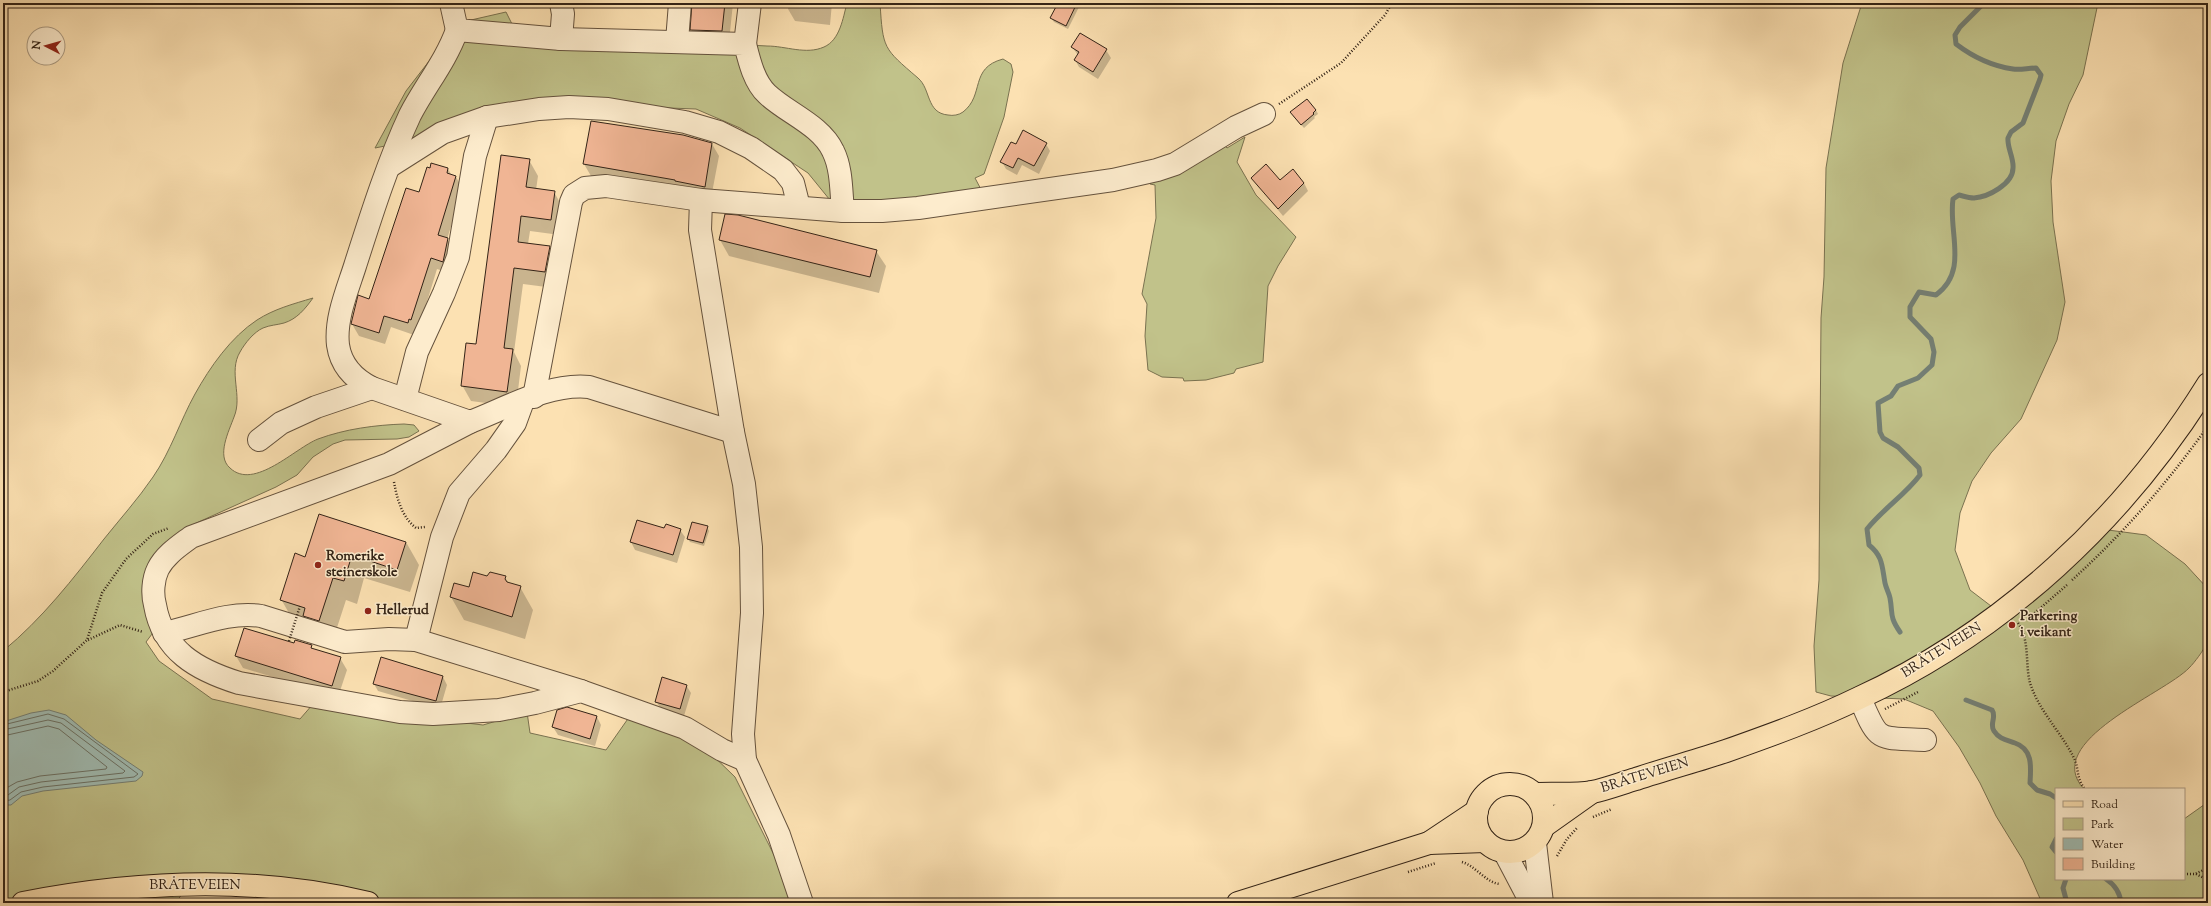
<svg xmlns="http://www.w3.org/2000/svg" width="2211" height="906" viewBox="0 0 2211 906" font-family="'Sorts Mill Goudy',serif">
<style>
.green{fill:#c1c28a;stroke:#7a7250}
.water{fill:#a0bcb3;stroke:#747f74}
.shadow{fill:#0003}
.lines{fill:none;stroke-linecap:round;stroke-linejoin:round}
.shore{stroke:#6a7064;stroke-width:1}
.stream{stroke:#747f74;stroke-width:5}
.building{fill:#f0b594;stroke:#332316}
.minor-casing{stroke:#65523d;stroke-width:24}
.major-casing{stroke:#332316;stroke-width:24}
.path{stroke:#332316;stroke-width:2.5;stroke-dasharray:1 2;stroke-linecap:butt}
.minor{stroke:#fdeccd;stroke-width:22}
.major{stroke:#fce1b2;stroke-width:22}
.path-bridge{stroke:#332316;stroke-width:2.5;stroke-dasharray:1 2;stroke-linecap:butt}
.poi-dot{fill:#8f2418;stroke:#fdeccd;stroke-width:1.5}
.labels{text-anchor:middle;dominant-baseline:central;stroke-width:3;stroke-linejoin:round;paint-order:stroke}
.poi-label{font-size:14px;font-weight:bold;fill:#332316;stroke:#fdeccd;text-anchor:start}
.street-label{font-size:14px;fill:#332316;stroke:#fdeccd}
</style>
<rect width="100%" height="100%" fill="#fce1b2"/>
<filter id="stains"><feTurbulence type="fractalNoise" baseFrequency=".005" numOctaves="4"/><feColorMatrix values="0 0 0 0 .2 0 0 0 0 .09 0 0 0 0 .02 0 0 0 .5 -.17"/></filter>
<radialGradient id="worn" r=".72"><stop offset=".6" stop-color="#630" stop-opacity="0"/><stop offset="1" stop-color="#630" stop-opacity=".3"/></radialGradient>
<!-- green -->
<g class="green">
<path d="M847,3H880C883,49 883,48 918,78C931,89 926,113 948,115C953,116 959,115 963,112C985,95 969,68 1003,59L1011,64L1013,72L1004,117L984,174L975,178L985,197L834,205L808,173L740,128L696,109L590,105L375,148L406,91L433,56L471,20L506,12L514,28C598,35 683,42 767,46C786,46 806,55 824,47C840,40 843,18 847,3Z"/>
<path d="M1862,3H2098L2083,75L2069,104L2056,141L2051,181L2053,222L2065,302L2057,340L2021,419L1991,453L1972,481L1960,513L1955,550L1970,590L1991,606L2108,530L2146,535L2185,564L2208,589C2208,599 2211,637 2207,643C2203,651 2195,662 2189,668C2164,694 2040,742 2084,789H2056V879H2184V819L2208,802V903H2042L2023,860L1996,816L1980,783L1959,747L1933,711L1904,699L1831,696L1816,692L1814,646L1819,580L1821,318L1824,277L1826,168L1843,63Z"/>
<path d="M1218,137L1227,148L1245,137L1237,162L1256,195L1296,237L1278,266L1268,286L1263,362L1236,369L1234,373L1206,380L1184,381L1183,378L1162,377L1148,370L1145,336L1147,304L1142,294L1156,218L1155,185L1150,184L1163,170Z"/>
<path d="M313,298C305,309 297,319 284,323C277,325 270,325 263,328C254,332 245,343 240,352C228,372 243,396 234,417C229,431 216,456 230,468C254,491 295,448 318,439C345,429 375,425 404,424L414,425L419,431L409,437L397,439L345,440L333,444L313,457L297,475L276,487L192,525L160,550L145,609L152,634L146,642L159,661L212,699L300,719L313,704L483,725L527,712L530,733L606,750L632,713L700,743L735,777L780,867L790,903H375L183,892L176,903H3V651C42,619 73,579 104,539C120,519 138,499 153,477C171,451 180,421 195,394C210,367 231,337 257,320C274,309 293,304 313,298Z"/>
</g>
<!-- water -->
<path class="water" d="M49,710L66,715L96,740L143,772L142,776L136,781L43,791L22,796L11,805H3V722L31,713Z"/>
<!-- shadow -->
<g class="shadow">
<path d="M693,3H733L729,42L698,41L691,29Z"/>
<path d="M789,3H832L830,25L795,21L788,9Z"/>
<path d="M1060,3H1081L1068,29L1054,22L1051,18Z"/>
<path d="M1072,47L1106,50L1111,58L1098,79L1079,67L1075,60L1078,55Z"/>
<path d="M1316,110L1318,114L1314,117L1315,118L1304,128L1293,116Z"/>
<path d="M592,122L712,144L719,156L711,198L682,191L591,176L584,164Z"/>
<path d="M1046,144L1050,151L1039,174L1022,165L1017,175L1006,169L1002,162L1017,146Z"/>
<path d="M529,160L538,176L536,190L554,192L563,208L560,235L530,231L528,244L549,247L558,263L554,288L523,284L514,352L521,366L516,407L471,401L462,385L477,345Z"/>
<path d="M432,164L448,169L452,176L456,177L463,189L447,239L455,251L449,273L437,269L418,331L414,335L391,327L385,344L359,336L352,324L370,300Z"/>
<path d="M1252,178L1304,183L1308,191L1283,216Z"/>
<path d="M720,240L876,251L886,266L879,293L729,256Z"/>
<path d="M707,527L709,531L704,546L690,542L688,539Z"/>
<path d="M665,529L680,530L685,537L677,563L635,550L631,542Z"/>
<path d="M406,542L419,565L410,592L364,578L357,604L346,600L332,643L294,622L281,599L306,558Z"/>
<path d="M487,577H505L509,584L520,587L533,610L525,639L464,620L451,597Z"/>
<path d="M246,629L295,644L311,646L313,650L340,658L347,670L338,697L243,668L236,656Z"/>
<path d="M443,677L447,685L440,709L378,691L374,684Z"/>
<path d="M686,685L691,693L684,716L661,709L656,701Z"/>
<path d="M597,717L601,725L595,746L558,735L553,727Z"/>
</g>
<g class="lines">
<!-- shore -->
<g class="shore">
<path d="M3,725L48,714L64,719L138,774L134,777L43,787L21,792L10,800L3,801"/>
<path d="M3,730L48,720L61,723L125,771L123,773L41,782L19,787L8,795L3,796"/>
<path d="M3,736L48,726L59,729L107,767L106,769L40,776L17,782L3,790"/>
</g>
<!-- stream -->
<g class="stream">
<path d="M1900,632C1889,616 1893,614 1890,598C1889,593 1886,588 1885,583C1882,567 1883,556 1869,545L1867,529C1883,509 1905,495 1920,475L1919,468L1898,447L1883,438L1880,432L1878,403L1891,396L1898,386L1918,378L1932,365L1934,352L1931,339L1910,317V307L1919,292L1936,295C1969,271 1948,232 1953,199L1959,195C1963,196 1969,198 1974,198C1988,197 2013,184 2013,168C2014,158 2007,148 2008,138L2011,132L2023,123L2040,79L2041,75L2036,68C2028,68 2021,70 2013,69C1992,66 1973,57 1956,44L1955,35L1960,27L1984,3"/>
<path d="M1966,700L1992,710C1997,717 1989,724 1994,731C1999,739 2007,740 2015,743C2033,749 2031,767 2030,783L2037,790L2050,794L2056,798"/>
<path d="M2056,839L2052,847L2056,852"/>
<path d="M2066,879L2063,888L2067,903"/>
<path d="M2106,879C2115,885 2120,892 2121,903"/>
</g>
</g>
<!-- building -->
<g class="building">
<path d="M692,3H725L722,31L690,30Z"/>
<path d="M1058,3H1077L1066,26L1050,18Z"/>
<path d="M1080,33L1107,49L1093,72L1074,60L1079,52L1071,47Z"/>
<path d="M1307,99L1316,110L1313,113L1314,114L1301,125L1290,112Z"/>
<path d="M591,121L683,135L712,143L705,187L675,181V180L583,164Z"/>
<path d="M1023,130L1047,143L1034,166L1018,158L1013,168L1000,162L1011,142L1016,144Z"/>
<path d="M501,155L530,159L526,187L555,191L551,220L521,216L518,242L550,246L545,272L514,268L504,348L513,349L507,392L461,386L466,343L476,344Z"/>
<path d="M431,163L448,168L447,173L456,176L438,235L448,238L443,262L431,258L411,320L409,319L408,323L384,316L379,333L351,324L358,295L369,299L406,188L419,192L427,167L430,168Z"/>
<path d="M1266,164L1280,180L1293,169L1304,183L1278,209L1251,178Z"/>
<path d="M725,214L738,215L877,250L870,277L719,240Z"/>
<path d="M319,514L406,542L397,570L352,555L344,581L333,578L319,621L303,616L305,608L280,600L295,553L305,557Z"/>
<path d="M637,520L664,528L666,524L681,529L673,555L630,542Z"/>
<path d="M692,522L708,526L703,543L687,539Z"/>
<path d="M473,572L487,576L490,572L506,576L505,579L507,582L521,586L512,617L450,597L454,583L469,587Z"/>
<path d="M244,628L294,643L295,640L312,645L311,648L341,657L332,686L235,656Z"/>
<path d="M381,657L443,676L436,701L373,684Z"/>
<path d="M662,677L687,685L680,709L655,702Z"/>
<path d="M567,707L597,716L590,739L552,727L557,710Z"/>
</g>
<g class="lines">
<!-- minor casing -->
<g class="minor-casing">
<g id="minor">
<path d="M451,3L457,30L561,39L745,44C749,60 754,82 767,94C787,113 821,125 833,151C842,169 841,192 843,211"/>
<path d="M561,3L563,14L561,39"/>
<path d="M457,30C446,61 425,86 410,115C388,162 371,216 355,266C347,291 335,319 338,345C341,366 354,379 372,388L470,422C507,408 548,383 589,387L733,432"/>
<path d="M677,41L680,3"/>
<path d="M745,44L750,3"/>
<path d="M390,166L442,133L487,117L539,109L569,107L608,109L685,122L719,132L751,148L783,170L793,183L799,207"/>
<path d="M701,200L700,230L733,432L744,484L751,547L752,613L743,734L745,760L779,835L802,903"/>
<path d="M534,397L571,202L574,195L585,188L606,186L701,200L843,211H882L918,208L1113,180L1157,170L1175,164L1236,127L1264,114"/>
<path d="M405,399L417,352L444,293L458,257L475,156L487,117"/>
<path d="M470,422L389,464L191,537C179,546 165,555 158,569C153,579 152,594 155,605C163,651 197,670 239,683L400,712L433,714L499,710L535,703L581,691L685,728L722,750L745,760"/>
<path d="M259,440L281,423L316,407L372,388"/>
<path d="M164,633C197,626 228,611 261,616L345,642L389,639L416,640L581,691"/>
<path d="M416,640L442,537L459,493L496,450L515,423L523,401"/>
<path d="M1860,698C1879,744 1877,737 1925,740"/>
<path d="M1535,843L1542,903"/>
<path d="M1505,853L1526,893L1536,903"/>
</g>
</g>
<!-- major casing -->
<g class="major-casing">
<g id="major">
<circle cx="1510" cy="818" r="34"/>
<path d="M1535,794C1554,793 1574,795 1592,792C1607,789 1622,783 1636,779C1666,769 1696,761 1726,751C1771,735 1816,719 1859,698C2004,631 2124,519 2208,384"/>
<path d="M1544,826L1592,792"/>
<path d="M1429,843L1477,811"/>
<path d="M23,903C136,881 254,875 368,903"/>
<path d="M1238,903L1429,843L1485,841"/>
</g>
</g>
<!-- path -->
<g class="path">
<path d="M1279,104L1341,63L1385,15L1392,3"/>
<path d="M394,482C397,499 402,517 416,528L425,527"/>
<path d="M2072,580C2123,534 2168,482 2208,426"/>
<path d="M2030,617L2067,585"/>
<path d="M2018,623C2030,640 2025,664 2030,683C2039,711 2061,732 2074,758C2079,768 2076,779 2085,789"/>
<path d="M88,640L120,625L143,632"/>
<path d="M3,692L38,681L53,671L87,640L102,593L126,559L153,534L169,528"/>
<path d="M1885,709L1918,692"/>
<path d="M1593,817L1612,809"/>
<path d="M1557,856L1567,839L1577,828"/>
<path d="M1462,862C1476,866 1486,883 1500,884"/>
<path d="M1408,872L1436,863"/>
<path d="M2184,874H2195L2208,868"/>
<path d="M2196,874L2208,880"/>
</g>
<!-- minor -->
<use href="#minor" class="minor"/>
<!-- major -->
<use href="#major" class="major"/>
<!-- path-bridge -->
<path class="path-bridge" d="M289,641L300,606"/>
</g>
<!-- markers -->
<g class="poi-dot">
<circle cx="318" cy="565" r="4"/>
<circle cx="368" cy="611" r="4"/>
<circle cx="2012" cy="625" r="4"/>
</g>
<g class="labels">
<!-- poi labels -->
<g class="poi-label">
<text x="326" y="557">Romerike<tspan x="326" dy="16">steinerskole</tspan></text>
<text x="376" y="611">Hellerud</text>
<text x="2020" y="617">Parkering<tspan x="2020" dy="16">i veikant</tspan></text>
</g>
<!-- street labels -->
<g class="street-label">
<text transform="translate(1942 651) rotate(-32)">BRÅTEVEIEN</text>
<text transform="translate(1645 776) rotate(-17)">BRÅTEVEIEN</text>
<text x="195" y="886">BRÅTEVEIEN</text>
</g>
</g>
<!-- margin -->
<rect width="2211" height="906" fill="none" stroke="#fce1b2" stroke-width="16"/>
<rect x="4" y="4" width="2203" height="898" fill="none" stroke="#332316" stroke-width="2"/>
<rect x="8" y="8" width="2195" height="890" fill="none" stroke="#332316"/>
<!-- legend -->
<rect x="2055" y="788" width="130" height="92" fill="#fdeccd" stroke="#ac9c84"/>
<rect x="2063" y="801" width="20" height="6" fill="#fce1b2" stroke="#ac9c84"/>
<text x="2091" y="808" font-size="12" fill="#332316">Road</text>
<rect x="2063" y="818" width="20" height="12" fill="#c1c28a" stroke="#ac9c84"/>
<text x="2091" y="828" font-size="12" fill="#332316">Park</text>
<rect x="2063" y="838" width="20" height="12" fill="#a0bcb3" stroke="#ac9c84"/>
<text x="2091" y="848" font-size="12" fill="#332316">Water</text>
<rect x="2063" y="858" width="20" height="12" fill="#f0b594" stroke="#ac9c84"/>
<text x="2091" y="868" font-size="12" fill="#332316">Building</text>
<!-- north arrow -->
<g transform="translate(46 46) rotate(276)"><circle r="19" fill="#fdeccd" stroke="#ac9c84"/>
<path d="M0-3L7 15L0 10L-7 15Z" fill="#8f2418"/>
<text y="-6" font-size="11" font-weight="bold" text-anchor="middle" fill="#332316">N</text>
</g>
<rect width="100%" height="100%" filter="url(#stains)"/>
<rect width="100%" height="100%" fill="url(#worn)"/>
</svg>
